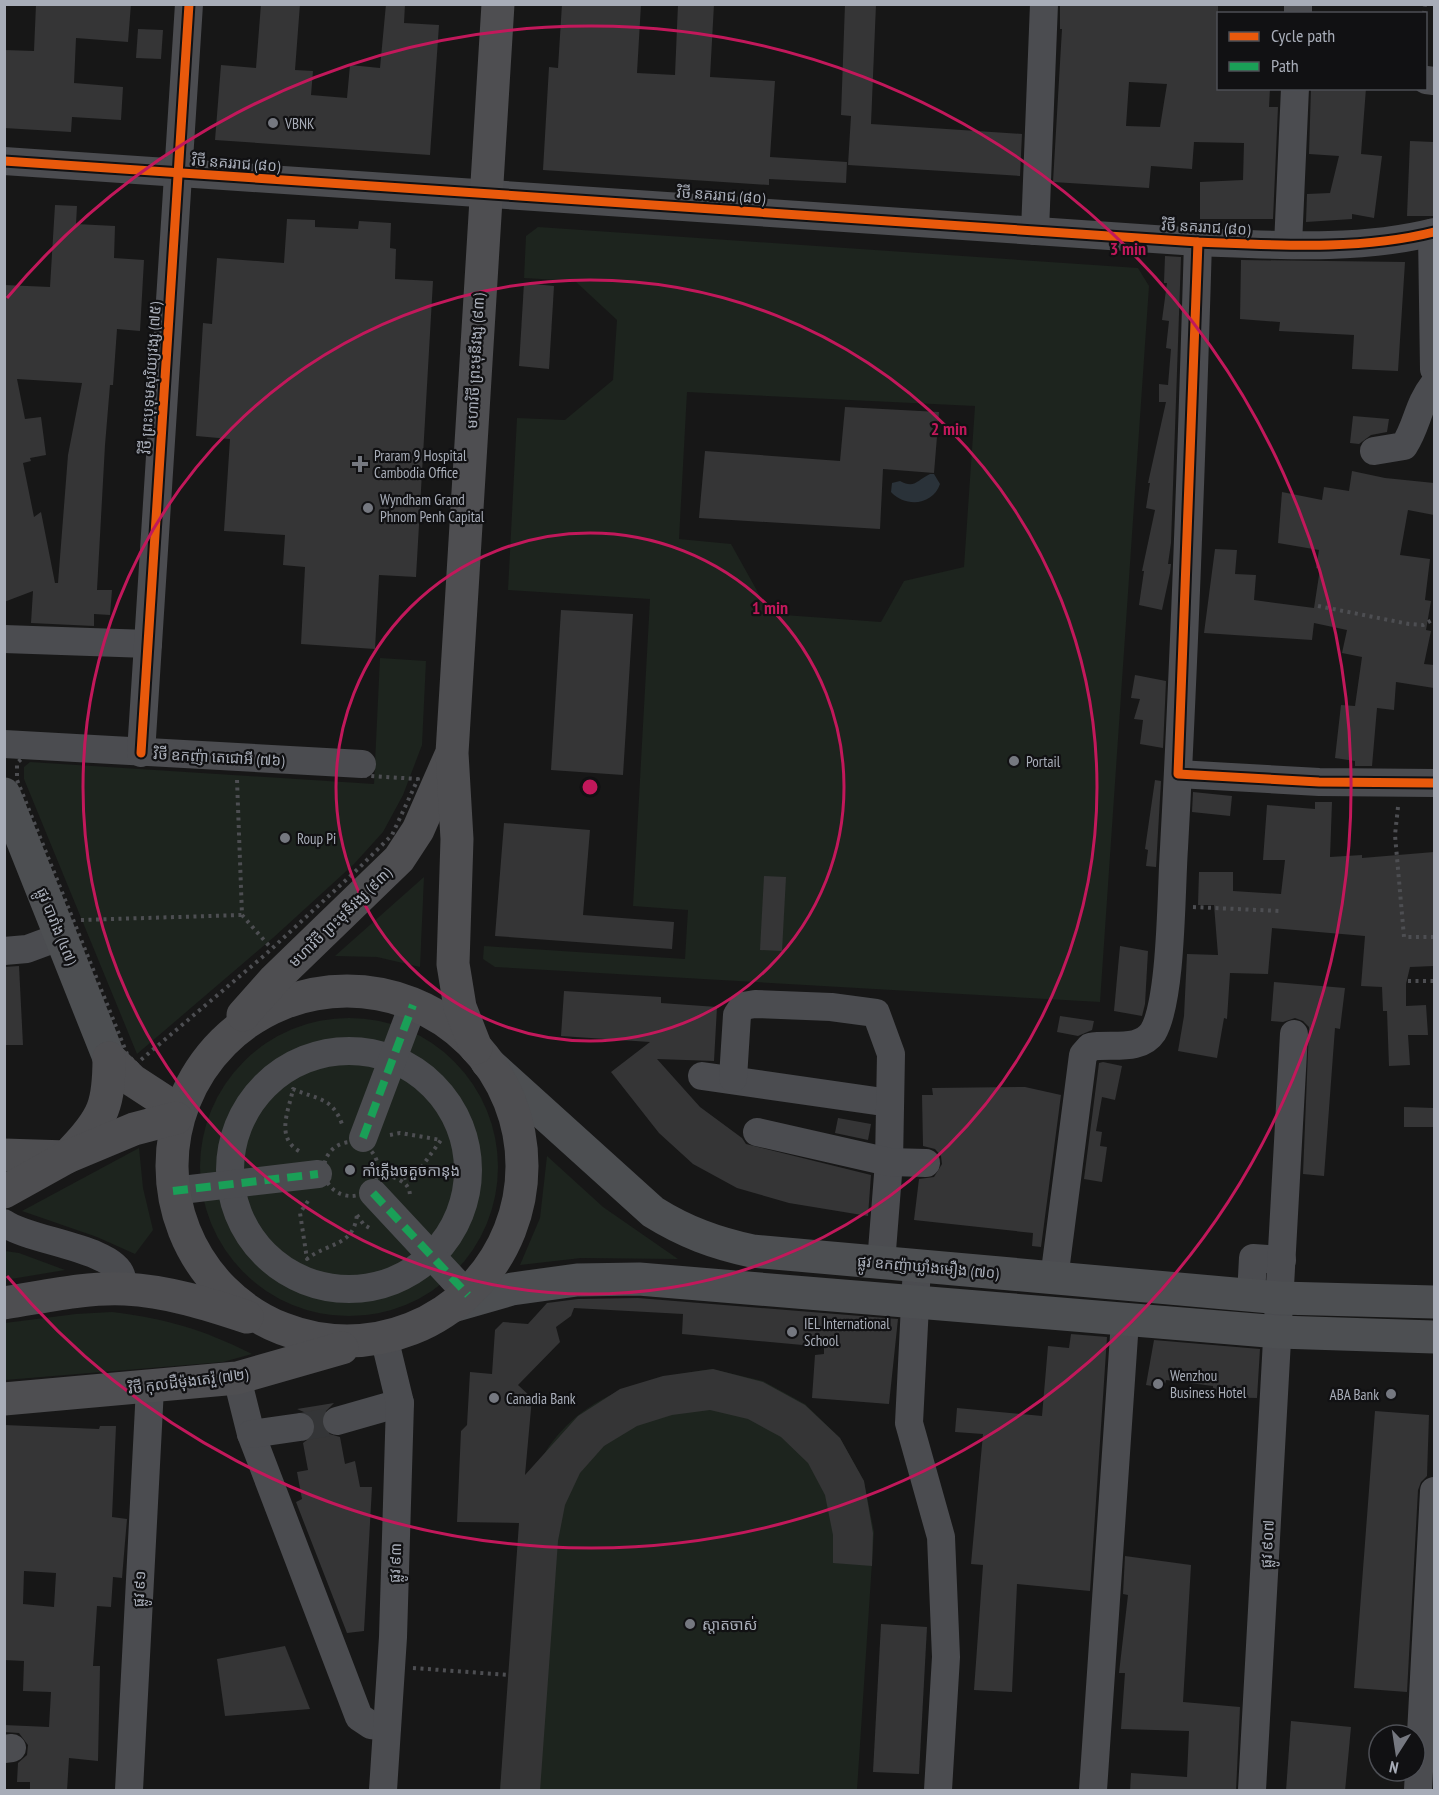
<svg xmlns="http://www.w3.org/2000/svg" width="1439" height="1795" viewBox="0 0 1439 1795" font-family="'PT Sans Narrow','Noto Sans Khmer',sans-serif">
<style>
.green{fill:#1d241e;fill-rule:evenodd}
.water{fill:#2a3239}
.building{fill:#353536;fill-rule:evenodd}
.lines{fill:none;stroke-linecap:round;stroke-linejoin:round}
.minor-tunnel{stroke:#343537;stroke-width:28;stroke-dasharray:28 14;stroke-linecap:butt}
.path{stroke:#4d4e52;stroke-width:4;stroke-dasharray:3 4.5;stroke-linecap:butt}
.minor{stroke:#4b4c50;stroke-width:28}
.major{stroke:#4d4f52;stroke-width:33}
.highway{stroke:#4e4e51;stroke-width:33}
.quiet{stroke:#1a9f57;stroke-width:8;stroke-dasharray:15 8;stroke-linecap:butt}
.cycleway-casing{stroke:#111113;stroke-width:13}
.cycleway{stroke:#e8590c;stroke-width:9}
.ring{fill:none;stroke:#c2185b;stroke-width:3}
.poi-dot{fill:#757880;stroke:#111113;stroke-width:2}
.labels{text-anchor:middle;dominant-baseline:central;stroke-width:4.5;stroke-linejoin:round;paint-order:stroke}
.poi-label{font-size:15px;fill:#a8adb8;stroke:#111113;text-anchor:start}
.street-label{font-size:15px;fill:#a8adb8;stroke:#111113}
.centre{fill:#c2185b;stroke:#111113;stroke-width:3}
.ring-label{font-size:18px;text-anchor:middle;font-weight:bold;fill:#c2185b;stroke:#111113;stroke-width:4.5;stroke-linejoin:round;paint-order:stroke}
</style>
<rect width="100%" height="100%" fill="#171717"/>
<!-- green -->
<g class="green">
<path d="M538,227L1138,268L1149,286L1100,1002L495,967L483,959L484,946L685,959L688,910L633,906L650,599L508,590L517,418L565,420L613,380L617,320L575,281L524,278L526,236ZM687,392L975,406L964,567L904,581L881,622L770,614L731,544L679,539Z"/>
<path d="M380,658L426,661L422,745L403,795L383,832L354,864L274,937L137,1054L24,779V767L30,762L374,784Z"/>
<path d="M424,877L420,967L377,957L335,956Z"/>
<circle cx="349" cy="1167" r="149"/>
<path d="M139,1148L143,1188L153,1230L135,1254L97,1237L22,1211Z"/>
<path d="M547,1156L603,1207L678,1259L581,1258L520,1265L540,1218Z"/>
<path d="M5,1251L19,1253L65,1270L5,1280Z"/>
<path d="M112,1312C167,1319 202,1329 252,1354L223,1362L5,1380V1323L76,1314Z"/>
<path d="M712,1369L763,1381L805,1404L840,1438L864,1481L874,1532L857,1790H500L526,1493C532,1479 538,1464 546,1451C585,1392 647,1378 712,1369Z"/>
</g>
<!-- water -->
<path class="water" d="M930,474H934L940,484C933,505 906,508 891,492L892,483L900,481C915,489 917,480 930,474Z"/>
<!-- building -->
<g class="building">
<path d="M36,4H131L128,42L76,38L74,83L123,87L121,120L72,117L71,132L4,128V50L34,51Z"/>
<path d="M261,4H300L295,70L313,71L311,95L347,98L350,65L380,68L386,4H405L404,23L439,25L430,155L215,140L221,65L256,68Z"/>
<path d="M562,4H641L637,73L675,75L678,4H714L710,77L775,81L770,157L847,162L846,183L769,179V185L543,170L549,67L558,68Z"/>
<path d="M845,4H876L871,124L1022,134L1020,176L848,165L851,116L841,115Z"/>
<path d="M1060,4H1218V88H1270L1269,107H1278L1273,219H1200V182L1243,180L1244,143L1194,142L1192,169L1151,166L1149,188L1053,182L1062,29H1060ZM1129,82L1167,84L1160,127L1126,126Z"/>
<path d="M138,29L163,30L161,59L136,58Z"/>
<path d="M1311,88H1366L1361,154L1382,156L1374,218L1352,214V219L1306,222L1307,194L1330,193L1339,156L1309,154Z"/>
<path d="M1410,141L1434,142V216H1407Z"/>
<path d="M55,205L77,206L76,224L115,226L114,258L144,260L140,331L117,329L113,385H110L105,445L97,590H112L110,615L94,614V626L31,623L33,591L4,602V285L50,287ZM17,379L82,383L68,455L58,583H55L41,512L34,517L23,463L31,461L30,458L46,455L41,417L25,419Z"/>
<path d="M287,219L315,220V227L358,229L359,221L391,223L390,248L396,249L395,279L433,281L416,577L379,575L375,649L301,644L305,567L283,565L285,535L224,531L230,439L196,436L203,323L212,324L217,258L284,263Z"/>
<path d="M1165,256L1181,257L1171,543L1168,564H1171L1170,573L1162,610L1139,605L1144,571H1142L1155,510L1146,508L1150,483H1148L1166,402H1159V384L1168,385L1171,349L1166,348L1169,321L1162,320L1167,283H1164Z"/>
<path d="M1241,260L1405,262L1398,371L1352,369L1354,335L1279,331L1280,322L1240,319Z"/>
<path d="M524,283L554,286L549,369L519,366Z"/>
<path d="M845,407L939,412L934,473L883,469L880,529L699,518L705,451L840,461Z"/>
<path d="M1353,416L1389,419L1387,432L1371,435L1359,444L1350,443Z"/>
<path d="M1352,471L1385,478L1434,483V515L1408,510L1400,555L1430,559L1425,600L1431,601L1426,630L1431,631L1424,664L1434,665V688L1396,682L1394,710L1377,708L1372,766H1355V761L1335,758L1341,705L1355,706L1362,657L1342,653L1347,630L1314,623L1312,640L1204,633L1215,549L1237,550L1235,574L1256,575L1254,600L1314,608L1320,569L1316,568L1319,550L1278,543L1282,492L1322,500L1324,487L1349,491Z"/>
<path d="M561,610L633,614L623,775L551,770Z"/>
<path d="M1135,675L1166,681L1163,748L1140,744L1143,720L1134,719L1140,699L1131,698Z"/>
<path d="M1155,780L1161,781L1156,867L1146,866L1148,850L1145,849Z"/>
<path d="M1193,792L1232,796L1230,816L1192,812Z"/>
<path d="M1315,802H1332L1330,857L1362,855V858L1434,852V966L1410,967L1406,984V1006L1426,1005L1428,1035H1408L1410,1065L1389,1066L1387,1011H1383L1382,987L1361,986L1365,936L1272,928L1268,974L1230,973L1227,1019L1224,1018L1217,1058L1178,1051L1184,1016L1187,954L1218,955L1214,905H1198L1199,872H1233V891L1281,894L1285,860H1263L1267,805L1315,809Z"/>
<path d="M504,823L590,830L583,915L674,922L672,949L495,936Z"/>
<path d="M764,876L786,877L782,951L760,950Z"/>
<path d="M1120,946L1148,951L1145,1004L1142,1016L1114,1011Z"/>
<path d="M19,966L23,1045H4V967Z"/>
<path d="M1274,982L1345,988L1340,1029L1335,1028L1324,1176L1303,1174L1309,1027L1303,1021L1295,1018L1283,1022L1271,1021Z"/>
<path d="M564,991L661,997V1003L717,1007L714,1061L657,1059L700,1107L742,1138L746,1144L871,1175L868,1216L789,1203L737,1188L693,1164L659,1133L611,1072L650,1042L561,1036Z"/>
<path d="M1060,1016L1094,1021L1092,1030L1078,1036L1057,1032Z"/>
<path d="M1103,1062L1122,1066L1115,1100L1102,1097L1096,1131L1102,1132L1100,1146L1107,1147L1102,1182L1084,1179L1099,1063Z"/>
<path d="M1025,1087L1061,1095L1041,1247L1032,1246L1033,1233L914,1220L919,1179L934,1177L942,1164L941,1156L935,1149L923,1146L922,1095H933L932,1088Z"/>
<path d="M1404,1107L1434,1108V1127H1404Z"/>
<path d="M838,1118L871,1124L868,1140L835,1133Z"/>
<path d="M638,1298L898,1319L889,1404L812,1398L815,1355L824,1354V1347L682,1334L683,1314L574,1308L571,1316L556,1327L560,1342L518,1385L532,1398L525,1475L578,1416L620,1389L663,1376L713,1369L763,1382L805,1405L840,1438L864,1481L873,1533L872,1566L833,1563V1535L825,1495L808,1463L781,1437L748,1419L710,1410L672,1415L637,1426L604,1446L580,1473L565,1505L558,1541L540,1791H500L519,1523L457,1522L461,1431L467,1425L470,1372L492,1374L495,1330L503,1322L528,1324L547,1303L578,1299Z"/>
<path d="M1071,1334L1107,1337L1090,1591L1017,1584L1012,1692L974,1690L983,1565L971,1564L983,1434L955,1432L957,1408L1042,1416L1048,1346L1069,1348Z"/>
<path d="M1154,1340L1260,1349L1257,1398L1213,1397V1386L1166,1380L1164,1388L1146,1385Z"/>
<path d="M334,1403L321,1416V1426L326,1433L340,1437L345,1464L355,1461L360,1487H372L364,1631L347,1633L296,1502L302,1499L297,1472L308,1470L303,1443L315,1434L316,1425L313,1416L297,1409Z"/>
<path d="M1375,1411L1429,1415L1427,1476L1421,1482L1418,1490L1407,1692L1354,1688Z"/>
<path d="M4,1425L99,1429L100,1426H116L112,1517L127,1519L125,1542L122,1578L113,1577L111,1607L97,1606L93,1666H100L98,1761L69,1758L67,1791H30V1782H17L18,1763L27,1755L28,1745L19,1733L4,1732V1725L49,1727L51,1692L23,1691L24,1661L4,1660ZM24,1571L56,1573L54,1607L23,1604Z"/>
<path d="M1125,1556L1191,1565L1183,1702L1240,1707L1236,1791H1130L1131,1773L1187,1777L1189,1731L1121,1729L1125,1673H1119L1128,1595L1123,1594Z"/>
<path d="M881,1624L927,1627L919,1774L873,1772Z"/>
<path d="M285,1646L310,1709L225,1716L217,1659Z"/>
<path d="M1291,1721L1351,1727L1345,1791H1286Z"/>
</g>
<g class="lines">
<!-- minor-tunnel -->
<path class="minor-tunnel" d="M300,1427L337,1421"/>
<!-- path -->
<g class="path">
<path d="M1424,14L1425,4"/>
<path d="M1318,606L1409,624L1423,625L1434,619"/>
<path d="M27,754L418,779L392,835L359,868L266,954L136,1064L127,1054L17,780V763Z"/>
<path d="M237,780L242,915L271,948"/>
<path d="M1398,807L1395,835L1404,937H1434"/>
<path d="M1193,907L1280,911"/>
<path d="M81,920L242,915"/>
<path d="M1408,981H1434"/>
<path d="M390,1135L400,1133L441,1140L415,1176L399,1179"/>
<circle cx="351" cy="1169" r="27"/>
<path d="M299,1151C275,1137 289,1110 293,1089C318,1100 332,1097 342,1124"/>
<path d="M393,1177C404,1182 410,1185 410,1197"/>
<path d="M308,1201L300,1213L307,1259C328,1242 354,1247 357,1214"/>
<path d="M357,1215L364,1225L373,1230"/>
<path d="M413,1668L509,1675"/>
</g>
<!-- minor -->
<g class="minor">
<path d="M1298,14V4"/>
<path d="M1426,80L1434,81"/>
<path d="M4,161L1198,242C1276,245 1358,251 1434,232"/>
<path d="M1035,231L1044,4"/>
<path d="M1432,233L1434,369"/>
<path d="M1288,245L1295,88"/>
<path d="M1374,451L1404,446C1418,424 1417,406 1434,384"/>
<path d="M4,639L148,644"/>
<path d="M4,744L362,764"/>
<path d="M141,753L189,4"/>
<path d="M1178,774L1319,782L1434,783"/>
<path d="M4,951L27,949L62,936"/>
<circle cx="349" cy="1170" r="119"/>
<path d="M702,1076L890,1103"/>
<path d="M733,1078L737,1015L743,1006L755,1004L831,1007L876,1013L891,1054L889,1162L881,1263"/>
<path d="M757,1132L889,1162L926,1163"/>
<path d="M363,1138L413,1005"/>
<path d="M173,1191L318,1174"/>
<path d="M373,1193L468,1295"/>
<path d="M4,1223C29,1241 112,1248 121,1275C123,1279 123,1284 123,1289"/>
<path d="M917,1266L909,1423L941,1537L946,1657L938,1790"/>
<path d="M1054,1279L1083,1055L1090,1047C1110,1043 1140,1052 1153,1032C1172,1000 1171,889 1174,848C1185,646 1192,444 1198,242"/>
<path d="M1251,1296L1253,1258L1282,1260"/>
<path d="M237,1378L251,1434L359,1717L371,1725L387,1727"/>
<path d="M337,1421L400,1403"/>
<path d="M251,1434L300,1427"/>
<path d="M4,1749L12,1748"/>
<path d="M129,1790L150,1388"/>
<path d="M383,1790L393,1637L400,1403L384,1337"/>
<path d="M1093,1790L1125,1321"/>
<path d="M1252,1790L1294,1034"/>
<path d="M1418,1790L1434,1491"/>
</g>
<!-- major -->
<g class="major">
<path d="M4,794L109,1058"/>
<path d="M487,1062L653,1212C685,1232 715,1243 752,1251L1280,1298L1434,1302"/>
<path d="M453,1306L512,1289L577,1280L639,1279L1279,1332L1434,1337"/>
</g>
<!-- highway -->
<g class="highway">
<circle cx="347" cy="1166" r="175"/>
<path d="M243,1015L275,979L399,859L418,830L450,757"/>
<path d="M476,1048L460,1007L453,964L457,839L452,753L498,4"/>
<path d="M109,1058L132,1080L178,1110"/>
<path d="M72,1151C104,1118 109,1104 109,1058"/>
<path d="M4,1155L67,1157"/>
<path d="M4,1192L67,1157L134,1129L176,1118"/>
<path d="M4,1303C44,1297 85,1287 125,1289C167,1291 208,1304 247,1317"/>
<path d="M4,1399L237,1378L342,1348"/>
</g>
<!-- quiet -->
<g class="quiet">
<path d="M363,1138L413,1005"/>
<path d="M173,1191L318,1174"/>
<path d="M373,1193L468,1295"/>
</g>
<!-- cycleway casing -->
<g class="cycleway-casing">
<g id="cycleway">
<path d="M4,161L1198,242C1276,245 1358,251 1434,232"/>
<path d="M1198,242L1178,774L1319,782L1434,783"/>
<path d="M141,753L189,4"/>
</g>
</g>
<!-- cycleway -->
<use href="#cycleway" class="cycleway"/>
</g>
<!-- distance rings -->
<g class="ring">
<circle cx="590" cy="787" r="254"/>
<circle cx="590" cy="787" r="507"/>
<path d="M7 298A761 761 0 1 1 7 1276"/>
</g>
<!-- markers -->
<g class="poi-dot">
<circle cx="273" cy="123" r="6"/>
<path d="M357 455h6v6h6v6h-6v6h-6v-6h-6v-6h6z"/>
<circle cx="368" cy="508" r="6"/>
<circle cx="1014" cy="761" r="6"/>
<circle cx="285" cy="838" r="6"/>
<circle cx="350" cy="1170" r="6"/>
<circle cx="792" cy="1332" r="6"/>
<circle cx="1158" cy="1384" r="6"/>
<circle cx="1391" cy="1394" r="6"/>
<circle cx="494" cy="1398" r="6"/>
<circle cx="690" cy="1624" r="6"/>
</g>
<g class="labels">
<!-- poi labels -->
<g class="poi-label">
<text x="285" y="123">VBNK</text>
<text x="374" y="455">Praram 9 Hospital<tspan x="374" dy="17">Cambodia Office</tspan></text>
<text x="380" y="499">Wyndham Grand<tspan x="380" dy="17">Phnom Penh Capital</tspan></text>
<text x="1026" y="761">Portail</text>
<text x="297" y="838">Roup Pi</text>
<text x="362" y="1170">កាំភ្លើងចគួចកានុង</text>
<text x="804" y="1323">IEL International<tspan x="804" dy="17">School</tspan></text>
<text x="1170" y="1375">Wenzhou<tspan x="1170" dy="17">Business Hotel</tspan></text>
<text x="1379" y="1394" text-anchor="end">ABA Bank</text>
<text x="506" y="1398">Canadia Bank</text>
<text x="702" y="1624">ស្ដាតចាស់</text>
</g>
<!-- street labels -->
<g class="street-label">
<text transform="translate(236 163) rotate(4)">វិថី នគររាជ (៨០)</text>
<text transform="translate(721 195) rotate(4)">វិថី នគររាជ (៨០)</text>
<text transform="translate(1206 227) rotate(3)">វិថី នគររាជ (៨០)</text>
<text transform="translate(475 361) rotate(-87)">មហាវិថី ព្រះមុនីវង្ស (៩៣)</text>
<text transform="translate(150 378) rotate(-86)">វិថី ព្រះបុទុមសុរិយ្យវង្ស (៧៥)</text>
<text transform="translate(219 757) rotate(3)">វិថី ឧកញ៉ា តេជោអី (៧៦)</text>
<text transform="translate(340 917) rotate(-44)">មហាវិថី ព្រះមុនីវង្ស (៩៣)</text>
<text transform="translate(57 926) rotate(68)">ផ្លូវ បារាំង (៤៧)</text>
<text transform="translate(928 1267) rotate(5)">ផ្លូវ ឧកញ៉ាឃ្លាំងមឿង (៧០)</text>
<text transform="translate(188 1381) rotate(-7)">វិថី កុលដឺម៉ុងតេរ៉ួ (៧២)</text>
<text transform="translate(1267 1544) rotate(-87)">ផ្លូវ ៩០៧</text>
<text transform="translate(395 1563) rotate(-88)">ផ្លូវ ៩៣</text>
<text transform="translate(139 1589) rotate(-87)">ផ្លូវ ៩១</text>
</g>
</g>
<circle cx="590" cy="787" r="9" class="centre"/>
<g class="ring-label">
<text x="1128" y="255">3 min</text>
<text x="949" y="435">2 min</text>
<text x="770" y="614">1 min</text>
</g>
<!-- border -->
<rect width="1439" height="1795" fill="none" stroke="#a8adb8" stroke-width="12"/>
<!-- legend -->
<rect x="1217" y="12" width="210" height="78" fill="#111113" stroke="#4d4f55" stroke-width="1.5"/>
<rect x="1229" y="32" width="30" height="9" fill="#e8590c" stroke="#4d4f55" stroke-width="1.5"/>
<text x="1271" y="42" font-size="18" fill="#a8adb8">Cycle path</text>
<rect x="1229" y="62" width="30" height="9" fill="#1a9f57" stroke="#4d4f55" stroke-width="1.5"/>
<text x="1271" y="72" font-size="18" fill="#a8adb8">Path</text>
<!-- north arrow -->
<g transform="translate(1397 1753) rotate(192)"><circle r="28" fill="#111113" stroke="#4d4f55" stroke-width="1.5"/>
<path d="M0-4.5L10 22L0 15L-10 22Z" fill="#757880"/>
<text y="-9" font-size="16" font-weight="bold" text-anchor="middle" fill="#a8adb8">N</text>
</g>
</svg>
